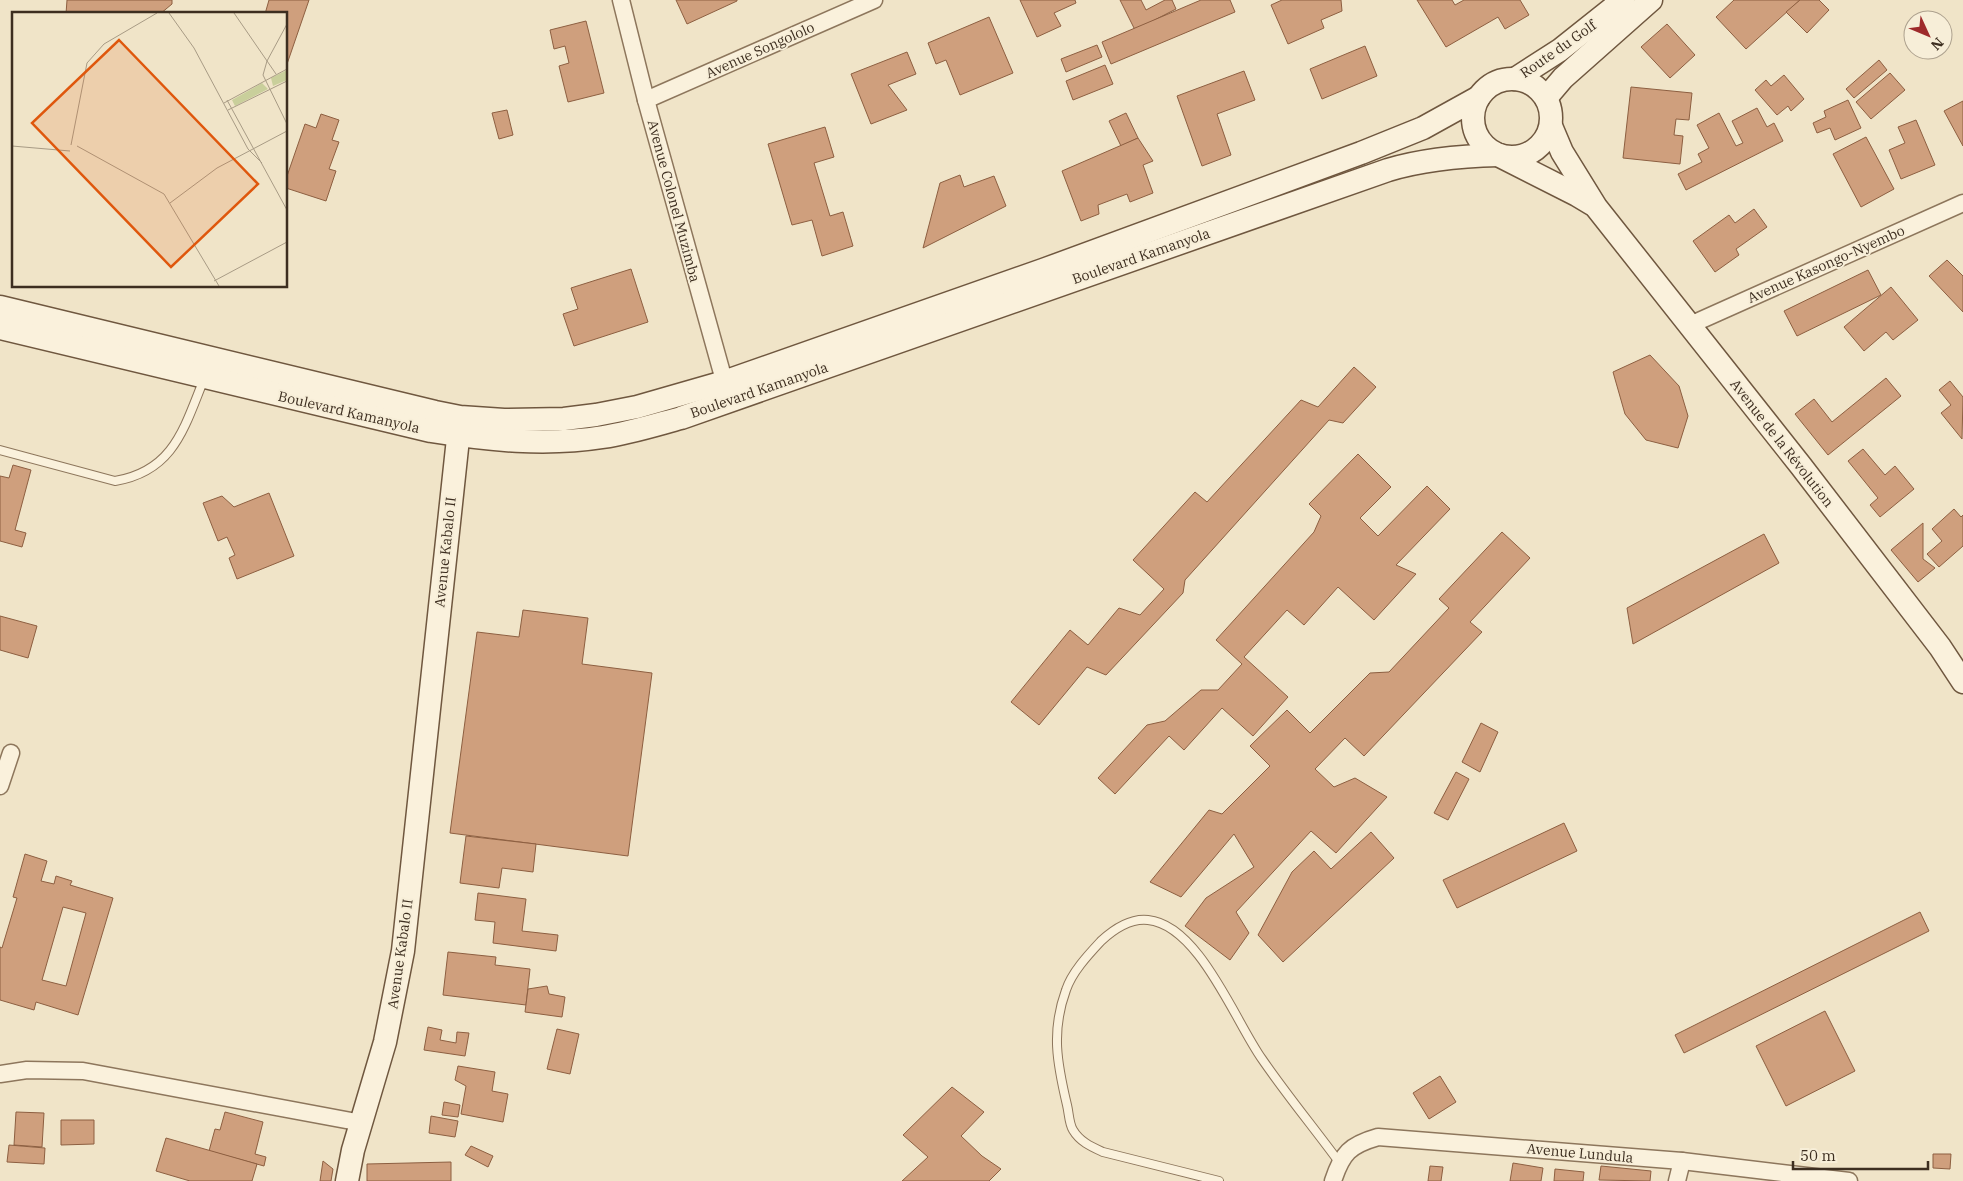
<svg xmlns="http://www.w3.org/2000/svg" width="1963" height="1181" viewBox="0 0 1963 1181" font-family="'IBM Plex Serif',serif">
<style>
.building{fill:#cf9f7d;stroke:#8d5f41;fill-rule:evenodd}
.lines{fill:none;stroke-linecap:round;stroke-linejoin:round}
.lane-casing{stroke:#8d765c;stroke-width:10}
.street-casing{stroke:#8d765c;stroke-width:19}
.secondary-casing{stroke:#6f573f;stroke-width:25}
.lane{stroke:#faf1dc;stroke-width:8}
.street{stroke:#faf1dc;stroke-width:16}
.secondary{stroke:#faf1dc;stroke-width:22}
.labels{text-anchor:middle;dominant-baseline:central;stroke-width:4;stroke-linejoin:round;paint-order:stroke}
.street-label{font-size:14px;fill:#3d2e20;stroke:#f7eed8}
.inset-road{fill:none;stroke:#a89b85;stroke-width:1}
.view{fill:#df570d;fill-opacity:0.15;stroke:#df570d;stroke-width:2.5}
.inset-edge{fill:none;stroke:#3d2e20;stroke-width:2.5}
</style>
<rect width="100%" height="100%" fill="#f0e4c8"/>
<!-- building -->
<g class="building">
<path d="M67,0H172V4L160,14H66Z"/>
<path d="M269,0H309L286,67V14H265Z"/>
<path d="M676,0H737V1L687,24Z"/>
<path d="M1020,0H1075L1076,3L1054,13L1061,26L1037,37Z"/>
<path d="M1120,0H1141L1146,10L1165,0H1172L1176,9L1135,30Z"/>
<path d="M1201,0H1230L1235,12L1111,64L1102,42Z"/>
<path d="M1282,0H1341L1342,11L1321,20L1324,28L1288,44L1271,5Z"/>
<path d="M1417,0H1452L1455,5L1464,0H1520L1529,15L1505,29L1498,17L1446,47Z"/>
<path d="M1734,0H1800L1746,49L1716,17Z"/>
<path d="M1800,0H1819L1829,10L1807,33L1786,12Z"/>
<path d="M989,17L1013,73L960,95L946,60L936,64L928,43Z"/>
<path d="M586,21L604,93L568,102L559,66L569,63L565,46L554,49L550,30Z"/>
<path d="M1667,24L1695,55L1670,78L1641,47Z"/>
<path d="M1097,45L1102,57L1066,72L1061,59Z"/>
<path d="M1365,46L1377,76L1322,99L1310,69Z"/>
<path d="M907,52L916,74L888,85L907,110L871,124L851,74Z"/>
<path d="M1879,60L1887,70L1854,98L1846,89Z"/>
<path d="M1105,65L1113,84L1073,100L1066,81Z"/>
<path d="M1244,71L1255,100L1217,114L1231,155L1202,166L1177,96Z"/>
<path d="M1890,73L1905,90L1871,119L1856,102Z"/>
<path d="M1784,75L1804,99L1791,111L1788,106L1777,115L1755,90L1766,80L1771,86Z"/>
<path d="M1631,87L1692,93L1689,120L1676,119L1674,135L1683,136L1680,164L1623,158Z"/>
<path d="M1848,100L1861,128L1835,140L1830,128L1817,133L1813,123L1826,117L1824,111Z"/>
<path d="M1963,101V146L1944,111Z"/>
<path d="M1757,108L1767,127L1774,123L1783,141L1686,190L1678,174L1702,162L1698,154L1709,148L1697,125L1719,113L1736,146L1743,143L1732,121Z"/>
<path d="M507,110L513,135L499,139L492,113Z"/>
<path d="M1126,113L1138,138L1121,146L1109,121Z"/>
<path d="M321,114L339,120L332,140L339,142L329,169L336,171L326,201L286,188V179L305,124L316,128Z"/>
<path d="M1916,120L1935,165L1901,179L1889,150L1905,143L1898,127Z"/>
<path d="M825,127L834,157L814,163L830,216L843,212L853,246L822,256L812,220L792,225L768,144Z"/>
<path d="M1866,137L1894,189L1861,207L1833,154Z"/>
<path d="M1138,138L1153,161L1143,165L1153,193L1130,202L1127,194L1098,205L1099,214L1081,221L1062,171Z"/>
<path d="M960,175L964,187L994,176L1006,206L923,248L940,183Z"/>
<path d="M1754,209L1767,227L1736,249L1739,255L1715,272L1693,241L1729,215L1735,223Z"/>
<path d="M1947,260L1963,276V312L1929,276Z"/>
<path d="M631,269L648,322L574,346L563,314L578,309L571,288Z"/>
<path d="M1868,270L1881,295L1797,336L1784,311Z"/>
<path d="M1891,287L1918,320L1893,340L1886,332L1864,351L1844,327Z"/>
<path d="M1650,355L1679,386L1688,416L1678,448L1646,440L1625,414L1613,372Z"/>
<path d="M1354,367L1376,387L1343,423L1329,420L1185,580L1183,593L1106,675L1087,667L1039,725L1011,702L1070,630L1088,645L1119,608L1140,615L1164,589L1133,560L1195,492L1207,502L1301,400L1318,407Z"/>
<path d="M1886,378L1901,396L1828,455L1795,414L1814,399L1832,422Z"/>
<path d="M1950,381L1963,397L1962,439L1941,413L1951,405L1939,390Z"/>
<path d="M1863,449L1885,475L1895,466L1914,489L1880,517L1870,505L1878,498L1848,461Z"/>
<path d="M1358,454L1391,487L1360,518L1378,536L1427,486L1450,509L1396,565L1416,574L1374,620L1338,587L1304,625L1287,610L1244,657L1288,697L1253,736L1222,708L1184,750L1169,736L1115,794L1098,778L1147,725L1165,721L1201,690H1218L1242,664L1216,640L1314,532L1321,516L1309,504Z"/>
<path d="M13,465L31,470L15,530L26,533L22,547L0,541V476L9,478Z"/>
<path d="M269,493L294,556L237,579L229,558L235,555L227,537L218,541L203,503L222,496L234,507Z"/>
<path d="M1954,509L1961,517L1963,515V546L1939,567L1927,554L1942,541L1932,529Z"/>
<path d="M1923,523V559L1935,568L1918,582L1891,550Z"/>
<path d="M1502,532L1530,558L1470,622L1482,632L1364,756L1345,738L1315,769L1334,787L1355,778L1387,797L1336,853L1311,831L1236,912L1249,933L1230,960L1185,926L1206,898L1254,867L1234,834L1181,897L1150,882L1209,810L1222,814L1270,766L1250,746L1287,710L1310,733L1370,673L1389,672L1449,608L1439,599Z"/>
<path d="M1764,534L1779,563L1633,644L1627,608Z"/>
<path d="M523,610L588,618L582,664L652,673L628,856L450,833L477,632L519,637Z"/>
<path d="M0,616L37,626L28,658L0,650Z"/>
<path d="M1481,723L1498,732L1480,772L1462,762Z"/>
<path d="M1456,772L1469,779L1448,820L1434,813Z"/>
<path d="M1564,823L1577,851L1457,908L1443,880Z"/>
<path d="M1371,832L1394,858L1283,962L1258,935L1292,872L1314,851L1331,869Z"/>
<path d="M466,836L536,844L533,872L502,868L499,888L460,883Z"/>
<path d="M25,854L47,861L41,881L54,884L56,876L72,881L70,885L113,898L78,1015L36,1002L34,1010L0,1000V947L2,948L17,898L13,897ZM63,907L86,913L66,986L42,980Z"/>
<path d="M478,893L526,899L522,931L558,935L556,951L493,943L495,922L475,920Z"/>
<path d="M1920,912L1929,931L1684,1053L1675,1035Z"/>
<path d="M448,952L496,957L495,965L530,969L526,1005L443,995Z"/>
<path d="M547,986L549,994L565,997L562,1017L525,1012L528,989Z"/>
<path d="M1825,1011L1855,1071L1786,1106L1756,1046Z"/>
<path d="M428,1027L442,1030L440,1040L456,1043L457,1032L469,1033L465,1056L424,1050Z"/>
<path d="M557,1029L579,1034L570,1074L547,1069Z"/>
<path d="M458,1066L495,1072L492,1091L508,1094L503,1122L461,1114L466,1086L455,1080Z"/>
<path d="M1440,1076L1456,1102L1429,1119L1413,1093Z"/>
<path d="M952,1087L984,1112L961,1136L982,1156L1001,1169L989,1181H902L928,1157L903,1135Z"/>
<path d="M444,1102L460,1105L458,1117L442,1115Z"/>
<path d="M16,1112L44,1113L42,1147L14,1145Z"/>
<path d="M225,1112L263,1122L255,1154L266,1157L264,1166L209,1151L215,1129L220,1130Z"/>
<path d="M431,1116L458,1121L455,1137L429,1133Z"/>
<path d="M61,1120H94V1144L61,1145Z"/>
<path d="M166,1138L257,1164L252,1181H190L156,1171Z"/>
<path d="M9,1145L45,1148L44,1164L7,1162Z"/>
<path d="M471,1146L493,1156L488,1167L465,1155Z"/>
<path d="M1933,1154H1951L1950,1169L1933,1168Z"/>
<path d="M323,1161L333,1169L331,1181H320Z"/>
<path d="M451,1162V1181H367V1164Z"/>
<path d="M1513,1163L1543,1168L1541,1181H1510Z"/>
<path d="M1430,1166L1443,1167L1441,1181H1428Z"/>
<path d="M1601,1166L1651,1171L1650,1181L1599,1180Z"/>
<path d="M1555,1169L1584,1172L1583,1181H1554Z"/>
</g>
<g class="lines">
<!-- lane casing -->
<g class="lane-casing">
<g id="lane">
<path d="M0,450L115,481C174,471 184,428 204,379"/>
<path d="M1219,1181L1103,1152C1092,1147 1080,1142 1073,1130C1069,1124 1069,1113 1067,1105C1057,1063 1051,1031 1066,990C1072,972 1088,955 1101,941C1114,929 1130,918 1148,920C1199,925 1235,1021 1262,1059C1286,1094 1314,1128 1339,1162"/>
</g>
</g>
<!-- street casing -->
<g class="street-casing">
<g id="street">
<path d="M621,0L646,100L727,391"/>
<path d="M646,100L874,0"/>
<path d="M1690,325L1963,203"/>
<path d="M0,786L11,753"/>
<path d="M0,1074L27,1070L83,1071L362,1123"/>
<path d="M1333,1181C1342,1153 1350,1145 1378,1137L1682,1161L1849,1181"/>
<path d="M1677,1181L1682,1161"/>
</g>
</g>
<!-- secondary casing -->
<g class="secondary-casing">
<g id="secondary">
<circle cx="1512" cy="118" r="39"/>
<path d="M1515,79L1560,50L1623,0"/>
<path d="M1546,98L1563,78L1651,0"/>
<path d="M1551,126L1562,152L1596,207L1801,466L1940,647L1963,682"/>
<path d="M1502,157L1577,195L1592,204"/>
<path d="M0,307L435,412L460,417L504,420L564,419L596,415L637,407L724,382L1043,270L1361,153L1423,128L1479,97"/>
<path d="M0,328L431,431C487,440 546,446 603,437C630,433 655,425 681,418L1388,170C1424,159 1461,156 1499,155"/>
<path d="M347,1181L353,1150L385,1042L403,951L460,420"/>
</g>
</g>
<!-- lane -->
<use href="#lane" class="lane"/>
<!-- street -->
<use href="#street" class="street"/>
<!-- secondary -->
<use href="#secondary" class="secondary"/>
</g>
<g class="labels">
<!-- street labels -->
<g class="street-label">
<text transform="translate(1558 49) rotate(-35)">Route du Golf</text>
<text transform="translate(760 50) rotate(-24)">Avenue Songololo</text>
<text transform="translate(674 201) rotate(75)">Avenue Colonel Muzimba</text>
<text transform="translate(1141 256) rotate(-19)">Boulevard Kamanyola</text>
<text transform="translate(1826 264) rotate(-24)">Avenue Kasongo-Nyembo</text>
<text transform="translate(759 390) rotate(-19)">Boulevard Kamanyola</text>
<text transform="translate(349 412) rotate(13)">Boulevard Kamanyola</text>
<text transform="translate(1782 443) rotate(52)">Avenue de la Révolution</text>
<text transform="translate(445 552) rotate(-84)">Avenue Kabalo II</text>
<text transform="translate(400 954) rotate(-82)">Avenue Kabalo II</text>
<text transform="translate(1580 1153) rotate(5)">Avenue Lundula</text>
</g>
</g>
<!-- overview -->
<g transform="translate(12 12)">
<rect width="275" height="275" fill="#f0e4c8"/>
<path d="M275,58V68L261,74L259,66ZM250,71L256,77L223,94L220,88Z" fill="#c9cf9b"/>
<path class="inset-road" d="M157,1L182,36L236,137L250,151M222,1L264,62M275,12L255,49L251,63L275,112M215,88L275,198M212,91L275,57M216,98L275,69M59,133L75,51L92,32L145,1M0,134L58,139M65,134L152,182L207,274M158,191L205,156L275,119M202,269L275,230"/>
<path class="view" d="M107,28L246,172L159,255L20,111Z"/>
<rect width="275" height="275" class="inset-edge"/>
</g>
<!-- north arrow -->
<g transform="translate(1928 35) rotate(134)"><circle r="24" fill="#f7eed8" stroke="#ada18e"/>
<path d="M0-4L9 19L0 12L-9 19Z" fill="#9e2a2b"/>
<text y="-8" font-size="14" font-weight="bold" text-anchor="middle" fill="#3d2e20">N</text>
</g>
<!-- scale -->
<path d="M1793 1161v8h135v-8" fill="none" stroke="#3d2e20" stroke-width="2.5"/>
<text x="1800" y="1161" font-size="15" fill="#3d2e20" stroke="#f7eed8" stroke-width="4" paint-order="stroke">50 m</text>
</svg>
